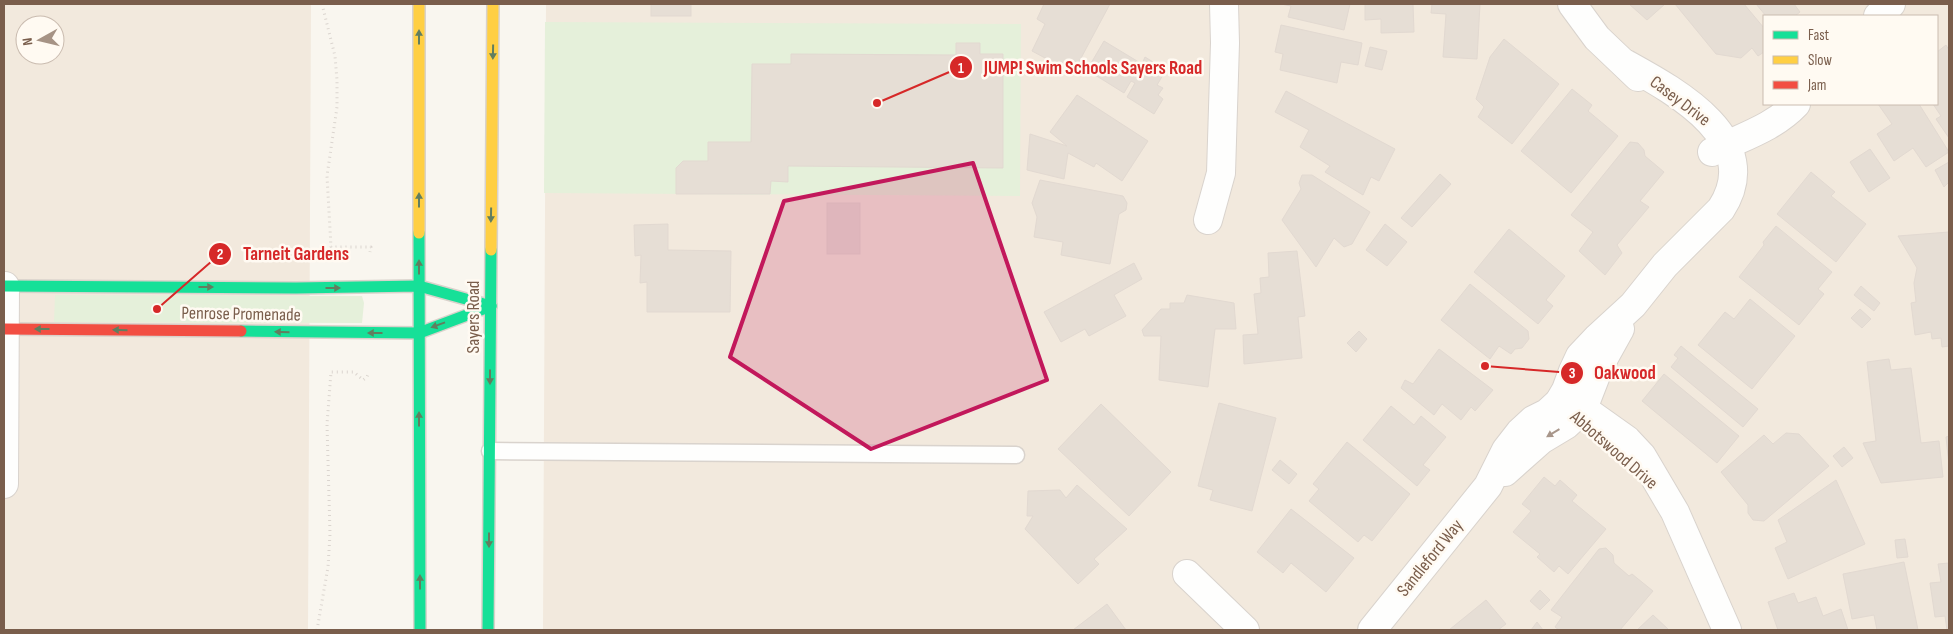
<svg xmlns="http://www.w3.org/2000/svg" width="1953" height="634" viewBox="0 0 1953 634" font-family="'Sofia Sans Condensed',sans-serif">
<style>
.residential{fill:#f2e9dd;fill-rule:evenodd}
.green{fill:#e5f0da}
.building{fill:#e6ded5;stroke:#e2d9d1}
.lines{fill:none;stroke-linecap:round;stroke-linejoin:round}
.lane-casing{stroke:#d9d3cd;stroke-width:19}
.street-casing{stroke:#d9d3cd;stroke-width:30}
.fast-casing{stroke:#d9d2cb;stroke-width:14}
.slow-casing{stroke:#d9d2cb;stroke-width:14}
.jam-casing{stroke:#d9d2cb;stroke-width:14}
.path{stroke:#dbd5cf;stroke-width:3;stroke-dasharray:1 4;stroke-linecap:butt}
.lane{stroke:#fefefd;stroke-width:16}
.street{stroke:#fefefd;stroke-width:28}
.fast{stroke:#16e098;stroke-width:11}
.slow{stroke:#ffcf43;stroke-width:11}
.jam{stroke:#f24e42;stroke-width:11}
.oneway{fill:#617e5f}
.oneway2{fill:#a8968a}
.marked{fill:#c2185b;fill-opacity:0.2;stroke:#c2185b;stroke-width:4;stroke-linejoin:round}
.labels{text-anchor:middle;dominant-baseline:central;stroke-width:5;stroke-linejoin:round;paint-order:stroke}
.street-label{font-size:18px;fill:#7a5e4c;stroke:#fffaf2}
.leader{fill:none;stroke:#d62828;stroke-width:2}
.callout-dot{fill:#d62828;stroke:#fffaf2;stroke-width:2}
.mark-label{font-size:15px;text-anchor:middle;font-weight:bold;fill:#fff}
.callout-label{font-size:19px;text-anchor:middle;font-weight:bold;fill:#d62828;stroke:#fffaf2;stroke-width:5;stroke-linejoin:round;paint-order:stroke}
</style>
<rect width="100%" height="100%" fill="#f9f6ef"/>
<!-- residential -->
<g class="residential">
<path d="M4,4H311L308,630H4ZM25,25H55V55H25Z"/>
<path d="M546,4H1949V630H543ZM1764,16H1937V104H1764Z"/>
</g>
<!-- green -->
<g class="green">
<path d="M545,22L1021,24L1020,196L544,193Z"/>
<path d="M55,295L362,296L364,303L362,323L54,322Z"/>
</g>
<!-- building -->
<g class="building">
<rect x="651" y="4" width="40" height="12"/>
<path d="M1044,4H1110L1073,73L1032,51L1045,24L1037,19Z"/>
<path d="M1281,4H1350L1344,30L1288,17L1291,6Z"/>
<path d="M1365,4H1413L1414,32L1381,33V19L1365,20Z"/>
<path d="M1432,4H1480L1477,59L1443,57L1446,14L1431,13Z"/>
<path d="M1629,4H1665L1647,20Z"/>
<path d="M1675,4H1744L1764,28V52L1758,56L1752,48L1741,58L1716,54Z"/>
<path d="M1756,4H1794L1800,12L1795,16H1766Z"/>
<path d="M1281,25L1362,43L1358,65L1341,62L1337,83L1280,70L1283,54L1275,52Z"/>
<path d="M1504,39L1559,84L1512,144L1478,117L1484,107L1476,99L1490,57Z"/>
<path d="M1104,41L1142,64L1145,57L1166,70L1157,85L1163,88L1158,95L1163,99L1154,114L1127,97L1135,83L1131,81L1124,93L1087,70Z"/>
<path d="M956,43H980V54H1003V168L788,166V182L771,181L770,194H676V168L683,161H708V142H751L752,64H791V54L956,55Z"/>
<path d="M1946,45L1949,50V138L1936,119L1941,116L1933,104H1937V52Z"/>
<path d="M1370,47L1387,51L1382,70L1365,66Z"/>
<path d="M1572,89L1592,105L1588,111L1618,136L1571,193L1521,151Z"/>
<path d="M1286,91L1395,149L1379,181L1371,177L1363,195L1325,172L1330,166L1300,147L1309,130L1275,112Z"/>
<path d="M1077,95L1148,141L1122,181L1096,163L1094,167L1068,153L1064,179L1027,170L1030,134L1067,146L1050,132Z"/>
<path d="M1878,104H1919L1949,152L1926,167L1913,148L1894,161L1877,134L1892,124Z"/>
<path d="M1630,142L1638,143L1644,150L1645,156L1664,172L1640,201L1649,207L1617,245L1622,253L1605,275L1579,251L1593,232L1571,215Z"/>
<path d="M1870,149L1890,178L1869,192L1850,162Z"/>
<path d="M1949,162V185L1948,183L1944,187L1935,170Z"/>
<path d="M1811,172L1835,192L1831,196L1866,224L1836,262L1777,214Z"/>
<path d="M1440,174L1451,184L1412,227L1401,218Z"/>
<path d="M1302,175H1312L1370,212L1352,244L1344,247L1334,238L1316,267L1282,220L1301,189L1299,183Z"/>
<path d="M1040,180L1123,196L1127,203L1126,210L1119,214L1110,264L1061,255L1063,242L1034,237L1037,217L1032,203Z"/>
<rect x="827" y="203" width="33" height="51"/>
<path d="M668,224V250L731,251L730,312H647V282L640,283L641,255L635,256L634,225Z"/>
<path d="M1385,224L1407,242L1387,266L1366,250Z"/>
<path d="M1776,226L1832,272L1818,289L1824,294L1799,325L1739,277L1764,245L1763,242Z"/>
<path d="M1509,229L1565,276L1546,300L1553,306L1538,324L1474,272Z"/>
<path d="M1949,232V346L1942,347L1941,338L1932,339L1931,332L1915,335L1911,303L1916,302L1914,283L1917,268L1898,236Z"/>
<path d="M1297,251L1305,316L1298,317L1302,358L1244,364L1243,335L1258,334L1254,294L1261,293L1260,278L1269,277L1268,253Z"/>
<path d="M1134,263L1142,279L1114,295L1126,316L1089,336L1085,329L1061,342L1044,312Z"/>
<path d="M1470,284L1528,331L1529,339L1522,348L1515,349L1511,354L1499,346L1490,359L1441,320Z"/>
<path d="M1861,286L1880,303L1874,311L1854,295Z"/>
<path d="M1187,295L1234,303L1236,329H1215L1208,387L1159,380L1161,336H1144L1142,330L1161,309H1170V303H1184Z"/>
<path d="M1750,299L1795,336L1752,389L1698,345L1725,312L1734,319Z"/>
<path d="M1860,309L1871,319L1862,328L1851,318Z"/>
<path d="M1359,331L1367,339L1356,352L1347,343Z"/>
<path d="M1681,346L1758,409L1743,427L1671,367L1678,358L1674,355Z"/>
<path d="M1439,349L1493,390L1475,411L1471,407L1461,420L1442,404L1434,415L1401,388L1405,380L1413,384Z"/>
<path d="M1889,359L1891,370L1911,368L1921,443L1939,441L1943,477L1881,483L1863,443L1876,441L1867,362Z"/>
<path d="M1664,374L1739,436L1717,463L1642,401Z"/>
<path d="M1219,403L1276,418L1252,511L1210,500L1213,490L1198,486Z"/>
<path d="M1101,404L1171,472L1129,516L1058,449Z"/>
<path d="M1391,406L1414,425L1421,416L1446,437L1423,465L1430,470L1417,486L1363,440Z"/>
<path d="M1786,433L1799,434L1829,466L1764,521L1753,520L1748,513V505L1721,472L1764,435L1773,444Z"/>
<path d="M1949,436V465L1946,437Z"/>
<path d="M1347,442L1410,494L1372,541L1364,535L1358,542L1309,501L1319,489L1313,484Z"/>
<path d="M1844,447L1853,458L1842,467L1833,456Z"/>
<path d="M1280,460L1297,474L1289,484L1272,470Z"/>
<path d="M1544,477L1555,486L1560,480L1577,495L1572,501L1606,529L1568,574L1559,566L1554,572L1537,557L1540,554L1513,532L1531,511L1522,504Z"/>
<path d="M1836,480L1865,544L1788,579L1775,548L1787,542L1778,520Z"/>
<path d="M1077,485L1127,529L1094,559L1099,564L1078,584L1025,529L1033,516H1027L1028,491L1060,490L1066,498Z"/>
<path d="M1291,509L1354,558L1326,592L1291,563L1283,573L1257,552Z"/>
<path d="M1905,539L1908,557L1897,558L1895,540Z"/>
<path d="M1606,548L1613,555L1614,563L1629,576L1632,574L1653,591L1620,630H1559L1555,627L1562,617L1551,610L1599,549Z"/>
<path d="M1904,562L1918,630H1877L1874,615L1852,619L1843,574Z"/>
<path d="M1949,563V630H1947L1945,616L1935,617L1930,583L1941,582L1938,564Z"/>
<path d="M1540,590L1550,600L1540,610L1530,601Z"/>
<path d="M1794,593L1798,603L1816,597L1823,616L1841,609L1848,630H1778L1768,602Z"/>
<path d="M1486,600L1506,624L1498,630H1449Z"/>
<path d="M1107,604L1126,630H1073Z"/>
<path d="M1653,615L1669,630H1637Z"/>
<path d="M1537,622L1543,630H1531Z"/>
</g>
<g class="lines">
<!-- lane casing -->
<g class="lane-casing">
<path id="lane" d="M490,451L1016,455"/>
</g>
<!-- street casing -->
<g class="street-casing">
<g id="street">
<path d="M1572,4L1597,38L1638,77"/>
<path d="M1878,16L1891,4"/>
<path d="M1712,152C1741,137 1772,129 1796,104"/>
<path d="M1208,220L1221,173L1225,43L1224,4"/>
<path d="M1559,402L1589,413L1627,440L1642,456L1675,512L1727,630"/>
<path d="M1505,472L1541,440L1566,425L1579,413L1586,401L1600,365L1620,329"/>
<path d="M4,484L5,286"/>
<path d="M1187,574L1245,630"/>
<path d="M1372,630L1488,486L1506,450L1520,432L1533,420L1547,413L1559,402L1566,390L1573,371L1580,356L1597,338L1633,305L1665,265L1721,209C1766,140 1675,91 1626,64"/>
</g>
</g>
<!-- fast casing -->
<g class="fast-casing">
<g id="fast">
<path d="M419,233L420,630"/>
<path d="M4,286L296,288L419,286L491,306"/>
<path d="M241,331L419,333L491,306"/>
<path d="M488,630L491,250"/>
</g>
</g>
<!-- slow casing -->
<g class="slow-casing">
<g id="slow">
<path d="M419,4V233"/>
<path d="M491,250L493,4"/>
</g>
</g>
<!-- jam casing -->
<g class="jam-casing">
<path id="jam" d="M4,329L241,331"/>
</g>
<!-- path -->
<g class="path">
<path d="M322,4L335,56L337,80V107L327,176L331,247H371L370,252"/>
<path d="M317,630L328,567L330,534L327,424L331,372H354L363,380L367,377L369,372"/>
</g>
<!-- lane -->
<use href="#lane" class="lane"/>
<!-- street -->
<use href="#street" class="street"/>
<!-- fast -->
<use href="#fast" class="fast"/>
<!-- slow -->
<use href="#slow" class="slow"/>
<!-- jam -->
<use href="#jam" class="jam"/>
</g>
<!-- one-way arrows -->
<defs><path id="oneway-solid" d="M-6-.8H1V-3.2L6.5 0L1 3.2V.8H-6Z" transform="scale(1.25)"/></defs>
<g class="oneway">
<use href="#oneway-solid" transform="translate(419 37) rotate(-90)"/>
<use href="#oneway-solid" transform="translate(493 52) rotate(91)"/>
<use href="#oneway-solid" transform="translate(419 200) rotate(-90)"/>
<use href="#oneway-solid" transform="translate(491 215) rotate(91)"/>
<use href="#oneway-solid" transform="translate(419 267) rotate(-90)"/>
<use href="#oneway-solid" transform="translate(206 287)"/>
<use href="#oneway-solid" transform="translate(333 288)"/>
<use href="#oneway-solid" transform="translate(438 325) rotate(160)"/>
<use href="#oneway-solid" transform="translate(42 329) rotate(180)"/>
<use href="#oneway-solid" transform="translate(120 330) rotate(-179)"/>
<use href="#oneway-solid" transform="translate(282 332) rotate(-179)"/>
<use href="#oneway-solid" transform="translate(375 333) rotate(180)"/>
<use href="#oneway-solid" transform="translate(490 377) rotate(90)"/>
<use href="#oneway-solid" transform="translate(419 419) rotate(-90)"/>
<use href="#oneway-solid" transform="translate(489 540) rotate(90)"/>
<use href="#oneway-solid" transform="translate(420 582) rotate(-90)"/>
</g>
<use class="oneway2" href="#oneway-solid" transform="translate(1553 433) rotate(149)"/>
<!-- marked area -->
<path class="marked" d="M973,163L1047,380L871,449L730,357L784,201Z"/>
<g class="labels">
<!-- street labels -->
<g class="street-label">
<text transform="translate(1680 101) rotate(37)">Casey Drive</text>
<text transform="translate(241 314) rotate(1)">Penrose Promenade</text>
<text transform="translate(473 317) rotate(-90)">Sayers Road</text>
<text transform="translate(1614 450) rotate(41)">Abbotswood Drive</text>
<text transform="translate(1430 558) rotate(-51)">Sandleford Way</text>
</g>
</g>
<!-- callouts -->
<path class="leader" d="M877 103L961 67M157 309L220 254M1485 366L1572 373"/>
<g class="callout-dot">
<circle cx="877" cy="103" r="5"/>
<circle cx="157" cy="309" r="5"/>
<circle cx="1485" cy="366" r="5"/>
<circle cx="961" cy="67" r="12"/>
<circle cx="220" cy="254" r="12"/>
<circle cx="1572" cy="373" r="12"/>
</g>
<g class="mark-label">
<text x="961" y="73">1</text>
<text x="220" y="259">2</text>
<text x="1572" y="378">3</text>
</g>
<g class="callout-label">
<text x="1093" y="74">JUMP! Swim Schools Sayers Road</text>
<text x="296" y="260">Tarneit Gardens</text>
<text x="1625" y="379">Oakwood</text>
</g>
<!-- border -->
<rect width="1953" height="634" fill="none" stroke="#7a5e4c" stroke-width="10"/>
<!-- legend -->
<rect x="1763" y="15" width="175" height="90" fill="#fffaf2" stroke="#cabcb0"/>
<rect x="1773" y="31" width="25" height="8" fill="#16e098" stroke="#cabcb0"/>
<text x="1808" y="40" font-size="15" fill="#7a5e4c">Fast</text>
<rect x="1773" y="56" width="25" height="8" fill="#ffcf43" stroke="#cabcb0"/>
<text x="1808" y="65" font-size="15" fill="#7a5e4c">Slow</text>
<rect x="1773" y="81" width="25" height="8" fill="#f24e42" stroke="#cabcb0"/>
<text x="1808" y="90" font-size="15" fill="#7a5e4c">Jam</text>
<!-- north arrow -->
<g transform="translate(40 40) rotate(262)"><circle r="24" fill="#fffaf2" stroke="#cabcb0"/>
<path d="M0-4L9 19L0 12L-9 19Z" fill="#a69385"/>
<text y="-8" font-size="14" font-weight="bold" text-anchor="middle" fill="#7a5e4c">N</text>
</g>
</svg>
